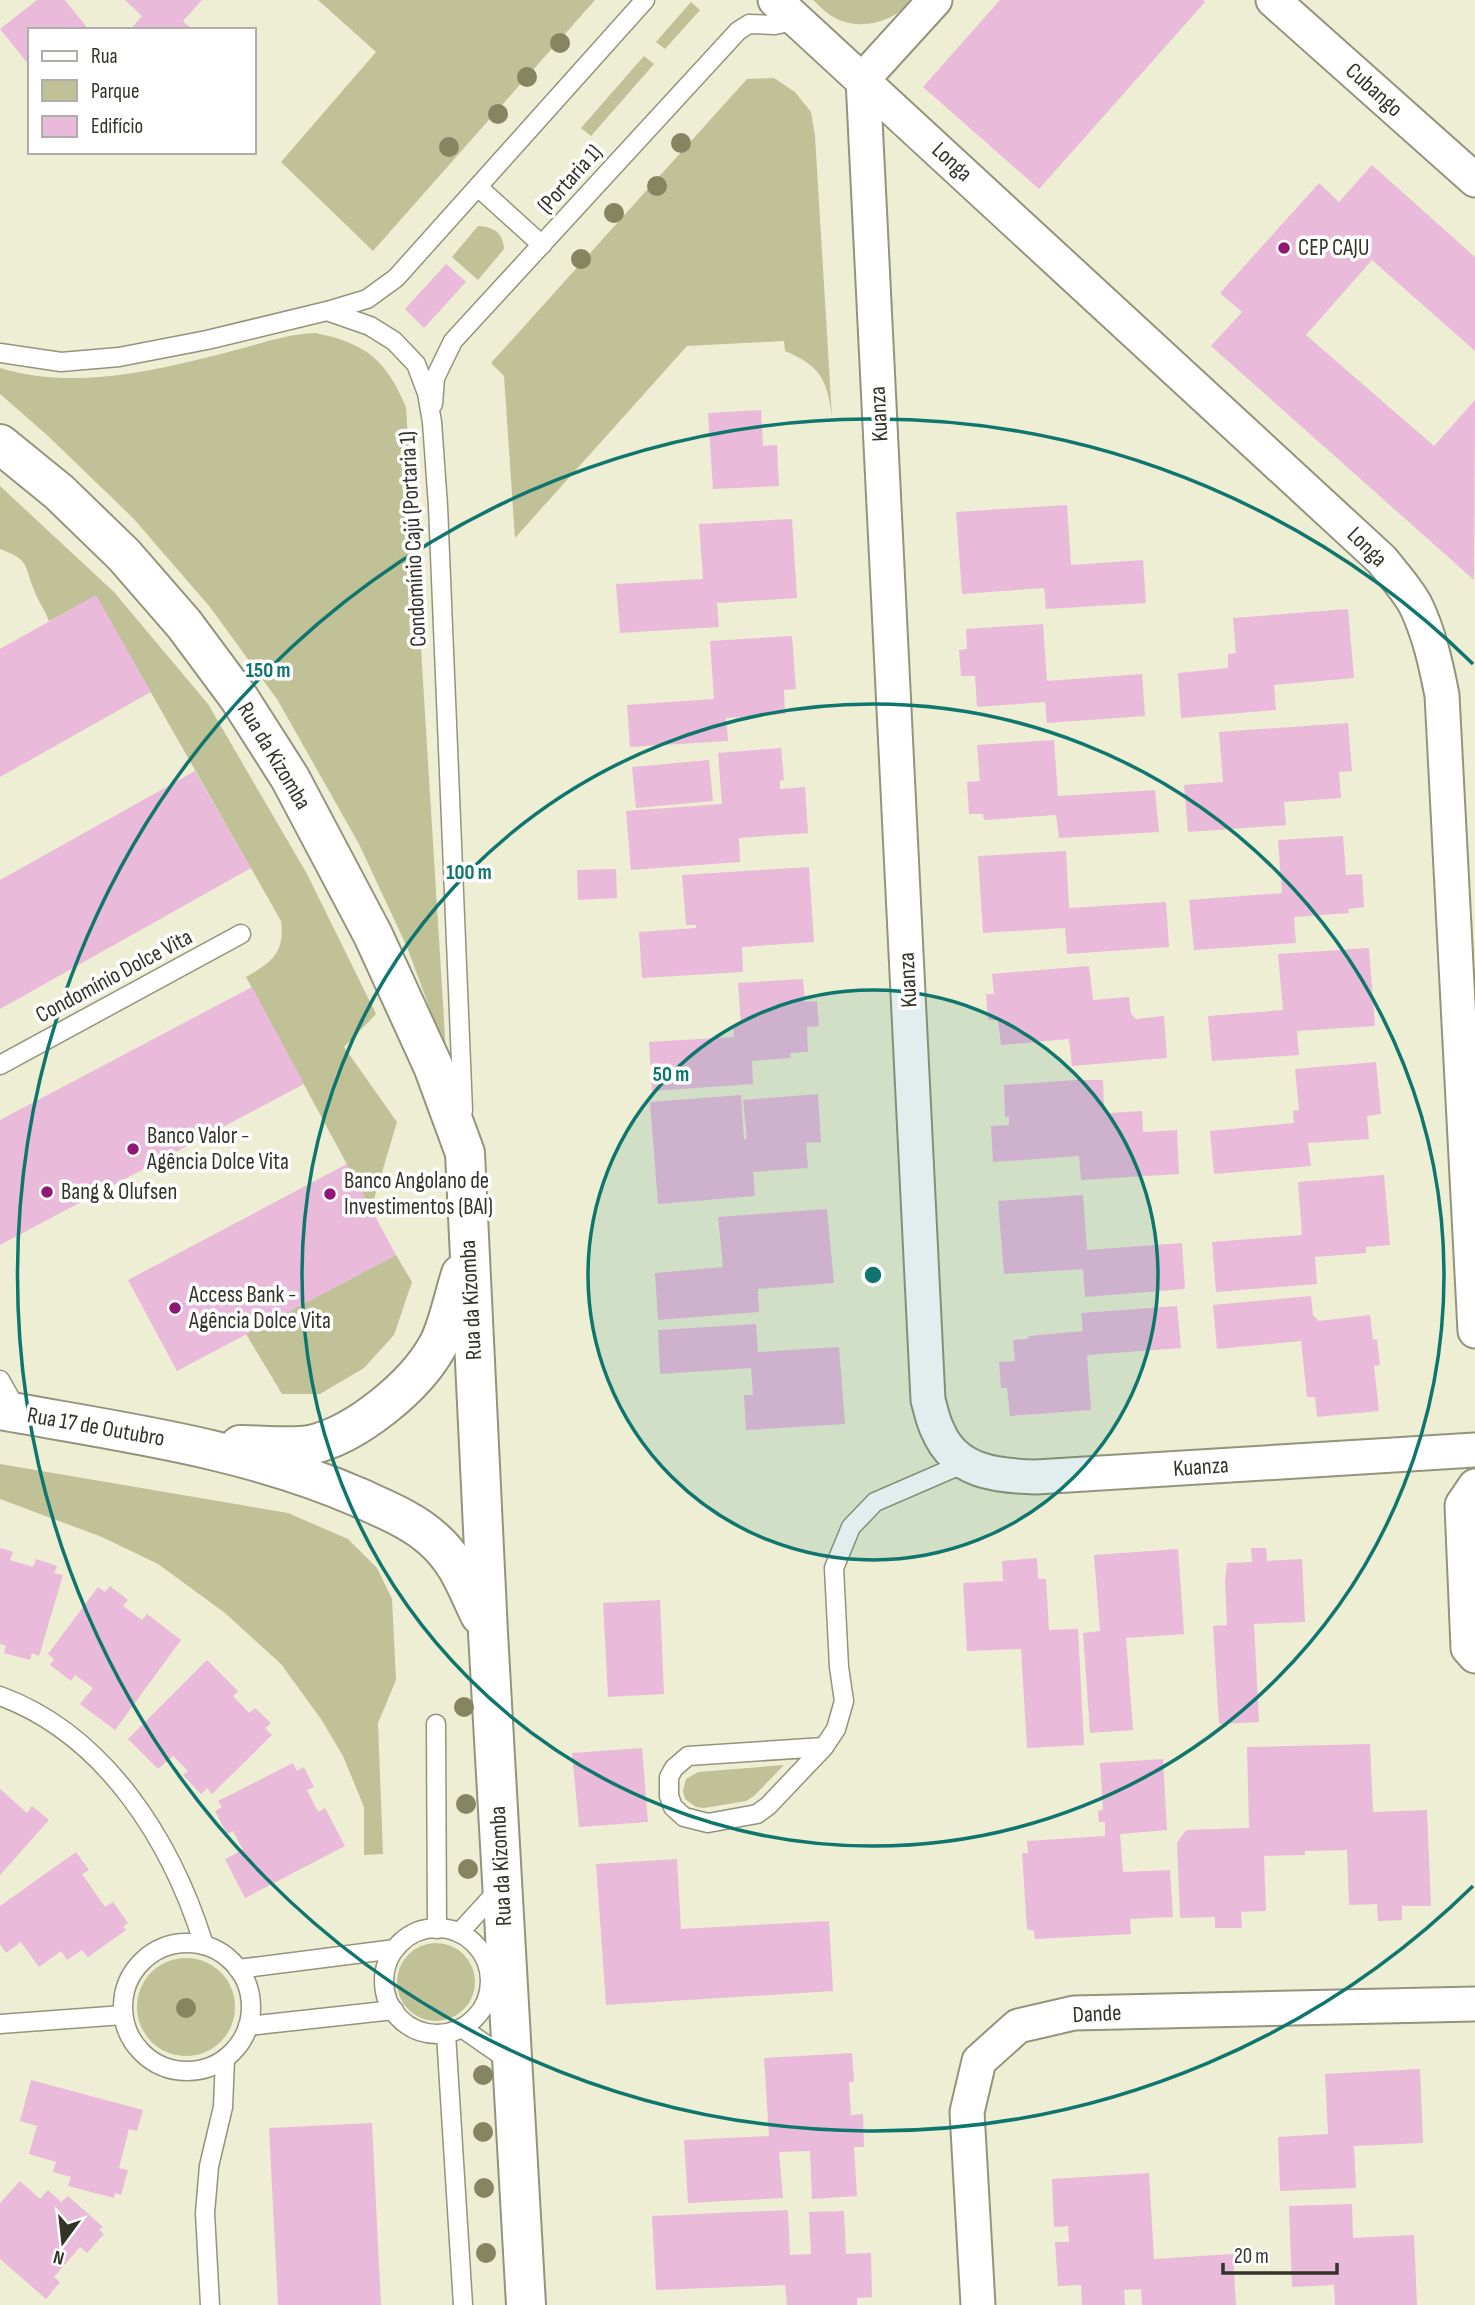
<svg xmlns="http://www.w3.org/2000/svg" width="1475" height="2305" viewBox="0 0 1475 2305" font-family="'Sofia Sans Condensed',sans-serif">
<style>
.green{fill:#c0c196}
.building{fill:#e9bada}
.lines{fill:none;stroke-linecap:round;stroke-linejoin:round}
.service-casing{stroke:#93947c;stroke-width:21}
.minor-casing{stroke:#93947c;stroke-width:37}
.secondary-casing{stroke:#93947c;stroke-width:42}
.service{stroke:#fff;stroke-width:18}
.minor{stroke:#fff;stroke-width:33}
.secondary{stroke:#fff;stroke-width:38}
.tree{fill:#858562}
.ring{fill:none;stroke:#0f766e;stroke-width:3.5}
.poi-dot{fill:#8f1877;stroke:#fff;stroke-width:2.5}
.labels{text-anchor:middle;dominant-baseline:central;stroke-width:7;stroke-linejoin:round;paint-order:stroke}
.street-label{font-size:23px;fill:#333329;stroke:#fff}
.poi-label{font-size:23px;fill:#333329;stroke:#fff;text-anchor:start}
.centre{fill:#0f766e;stroke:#fff;stroke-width:3.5}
.ring-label{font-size:21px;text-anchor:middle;font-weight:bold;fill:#0f766e;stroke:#fff;stroke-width:7;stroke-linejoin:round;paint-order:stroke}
</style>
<rect width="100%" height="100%" fill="#edeed4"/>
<!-- green -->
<g class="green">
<path d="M318,0H595L373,251L281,162L376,52Z"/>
<path d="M813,0H913C892,23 858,33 830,15C824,11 819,5 813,0Z"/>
<path d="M691,2L700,10L665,49L656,42Z"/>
<path d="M644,56L654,64L591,136L581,128Z"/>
<path d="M774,78L795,92L811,112L815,136L832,417C827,380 821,366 785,351L784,341L687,346L515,538L504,376L491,363L747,79Z"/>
<path d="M478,226C493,227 503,232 504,249L478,280L452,257Z"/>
<path d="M315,333C366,343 386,360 406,407L446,1052L407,947L359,844L277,699L210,607L133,518L47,435L0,394V368C75,391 158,370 232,351C260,344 286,334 315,333Z"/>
<path d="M0,486L114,592L208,704L307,874L376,1014L344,1047L397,1122L371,1209L246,977C272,962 285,953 281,921L96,596L49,621C45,610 38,601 34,590C24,565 30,560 0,549Z"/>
<path d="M396,1255L412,1282L394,1335L364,1368L320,1394H282L246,1334Z"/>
<path d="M0,1464L288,1513L348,1539L377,1568L392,1599L396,1680L378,1723L383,1854L364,1855V1807L343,1756L321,1719L281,1664L225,1613L158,1564L102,1537L0,1499Z"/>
<path d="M784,1765L754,1796L746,1801L704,1808L696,1807L685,1799L683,1791L686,1779L698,1772Z"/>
<circle cx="436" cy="1982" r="39"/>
<circle cx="186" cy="2007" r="49"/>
</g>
<!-- building -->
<g class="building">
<path d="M37,0H65L89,30H30V66L0,29Z"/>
<path d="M125,0H202L183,21L193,30H130L142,16Z"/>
<path d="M1000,0H1203L1205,2L1039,189L923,87Z"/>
<path d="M1372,165L1475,257V351L1372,260L1306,335L1434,446L1475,400L1474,580L1211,346L1242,312L1220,293L1319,183L1339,202Z"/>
<path d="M446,264L466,282L424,328L405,309Z"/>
<path d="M761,410L763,446L777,445L779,486L713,489L708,413Z"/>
<path d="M1067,505L1071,565L1143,560L1146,603L1046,609L1044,588L962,594L956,512Z"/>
<path d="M792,519L797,598L717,603L719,627L620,633L616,584L703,579L699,524Z"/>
<path d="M96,595L151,692L0,777V649Z"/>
<path d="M1348,609L1354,678L1274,685L1276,710L1181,718L1178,673L1228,668V654L1236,653L1233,618Z"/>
<path d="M1043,624L1047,681L1142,674L1145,716L1047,723L1045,702L977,707L975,676H961L959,650L967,649L966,629Z"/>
<path d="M792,636L796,689L784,690L785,714L726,718L728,741L630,747L627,705L714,699L710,641Z"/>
<path d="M1348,723L1352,771L1339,772L1341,798L1284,802L1286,825L1188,832L1184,785L1223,782L1219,732Z"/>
<path d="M1054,740L1058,796L1155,790L1159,832L1059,838L1056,815L984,820L983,814H969L967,782L980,781L977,745Z"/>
<path d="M781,748L784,780L780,781V789L805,787L808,833L739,838L740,862L631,870L626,811L722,804L718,753Z"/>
<path d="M709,760L713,801L636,808L632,767Z"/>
<path d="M195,771L251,868L0,1009V880Z"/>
<path d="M1343,836L1346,875L1362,874L1364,907L1348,909L1349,913L1294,917L1296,943L1194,950L1189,900L1282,893L1278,840Z"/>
<path d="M1066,851L1069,908L1166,902L1169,947L1067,954L1065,928L983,933L978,856Z"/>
<path d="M809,867L814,942L742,947L743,972L642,978L639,932L696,928V925H686L682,875Z"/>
<path d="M616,869L617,898L578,900L577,870Z"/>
<path d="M1369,948L1375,1026L1297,1031L1299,1055L1212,1061L1208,1016L1283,1010L1278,954Z"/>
<path d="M1089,966L1093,1000L1129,997L1131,1014L1136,1019L1164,1016L1167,1058L1072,1066L1069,1039L1001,1045L998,1020H988L986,994H994L992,974Z"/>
<path d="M803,979L805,1002L817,1001L819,1026L807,1027L808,1052L790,1053L791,1058L752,1061L753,1084L652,1091L649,1042L734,1037L733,1026L741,1025L738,983Z"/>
<path d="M252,987L304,1084L0,1245V1120Z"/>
<path d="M1376,1062L1381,1114L1367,1116L1369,1139L1308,1143L1311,1166L1214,1174L1210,1131L1294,1123L1293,1111L1299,1110L1295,1069Z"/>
<path d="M1076,1080H1103L1104,1107L1109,1113L1142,1111L1143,1132L1177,1130L1179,1174L1081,1180L1079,1156L993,1162L991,1126L1009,1125V1117H1005L1004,1085Z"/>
<path d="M818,1094L821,1142L806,1143L808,1168L753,1172L755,1196L658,1204L650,1102L741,1095L744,1139H747L743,1100Z"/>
<path d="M347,1164L396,1255L177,1371L128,1280Z"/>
<path d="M1384,1175L1390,1245L1366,1247V1253L1315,1257L1317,1284L1216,1292L1212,1242L1302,1235L1298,1182Z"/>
<path d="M1083,1195L1087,1250L1182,1243L1185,1289L1085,1297L1083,1269L1004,1274L998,1201Z"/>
<path d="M827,1209L834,1283L758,1289L759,1312L658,1320L655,1273L723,1267L718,1217Z"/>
<path d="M1311,1296L1313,1315L1319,1321L1370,1315L1373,1340L1377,1339L1380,1365L1374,1366L1379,1411L1317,1417L1315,1397H1307L1301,1341L1217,1349L1213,1305Z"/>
<path d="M1177,1306L1181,1348L1087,1355L1091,1410L1010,1416L1007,1388H1001L999,1362L1015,1361L1013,1340L1028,1339L1029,1336L1083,1331L1081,1313Z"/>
<path d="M756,1324L758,1352L839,1347L845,1424L746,1430L744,1395H753L751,1368L660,1374L658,1330Z"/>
<path d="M0,1548L13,1552L10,1560L33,1567L36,1559L57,1566L54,1573L63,1575L39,1656L32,1653L30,1660L4,1653L6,1646L0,1644Z"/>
<path d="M1251,1548H1266L1267,1561L1302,1559L1305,1622L1254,1624L1259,1722L1219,1724L1213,1626L1227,1625L1225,1581L1227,1563L1252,1562Z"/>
<path d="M1178,1549L1184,1634L1126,1638L1133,1730L1090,1733L1083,1633L1100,1631L1094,1555Z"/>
<path d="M1037,1558L1038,1579H1046L1049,1630L1078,1629L1084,1745L1027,1748L1021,1649L967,1651L963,1583L1003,1581L1002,1561Z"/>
<path d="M110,1586L128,1600L123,1606L142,1620L147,1614L181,1640L115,1730L80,1704L93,1688L75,1675L71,1681L50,1665L54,1659L48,1654L98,1587L105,1592Z"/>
<path d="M660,1600L664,1694L608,1697L603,1603Z"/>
<path d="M207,1660L238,1691L233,1696L249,1713L255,1708L271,1723L265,1728L272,1735L212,1794L207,1788L201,1794L183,1775L188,1771L173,1756L158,1769L128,1739Z"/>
<path d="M1370,1744L1373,1812L1427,1810L1431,1906H1402V1920L1378,1921L1377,1904L1349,1905L1347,1850L1305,1851V1855L1264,1856L1266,1911L1241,1912L1242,1928H1215V1917L1180,1918L1177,1843L1186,1830L1249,1828L1247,1747Z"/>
<path d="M642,1748L648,1822L579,1827L572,1753Z"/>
<path d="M1163,1759L1167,1830L1120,1834L1123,1872L1170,1870L1173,1917L1130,1919L1131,1934L1035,1939L1034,1931L1027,1929L1022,1853H1028L1027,1841L1105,1836V1822H1099L1098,1811L1103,1810L1100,1763Z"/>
<path d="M293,1763L297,1771L304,1767L314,1787L307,1790L318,1812L325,1808L345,1846L245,1898L225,1859L243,1850L233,1831L227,1834L215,1811L222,1807L218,1801Z"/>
<path d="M0,1789L27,1813L32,1806L49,1820L0,1875Z"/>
<path d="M76,1852L89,1870L82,1874L105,1907L113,1902L128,1923L123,1927L126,1930L88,1957L82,1950L67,1960L61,1951L39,1967L21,1942L6,1953L0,1944V1906Z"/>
<path d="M677,1859L681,1929L829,1921L833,1991L606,2005L596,1864Z"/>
<path d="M852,2053L854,2081L849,2083L851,2115L863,2114L864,2147H854L857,2196L812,2199L810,2151L779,2152L783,2198L688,2203L684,2140L769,2136L764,2058Z"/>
<path d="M1420,2069L1423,2143L1354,2146L1356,2188L1280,2191L1278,2137L1328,2134L1325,2074Z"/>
<path d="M31,2080L143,2110L137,2131L129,2129L119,2168L128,2170L121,2195L115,2193L114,2198L68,2186L71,2177L53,2172L56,2162L29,2154L37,2126L20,2121Z"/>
<path d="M372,2123L381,2305H278L269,2128Z"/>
<path d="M1149,2173L1154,2259L1233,2254L1236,2305H1142L1141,2289L1124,2290L1125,2305H1082L1081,2285L1058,2286L1055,2242H1069L1068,2226L1054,2227L1052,2179Z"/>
<path d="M20,2181L40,2199L48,2190L61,2202L68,2196L103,2227L99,2230L104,2234L87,2253L80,2247L54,2277L60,2282L46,2299L0,2259V2203Z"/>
<path d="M1352,2204L1353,2238L1414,2235L1417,2305H1335L1334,2285L1292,2287L1289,2206Z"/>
<path d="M788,2210L790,2255L811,2254L809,2212L844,2211L846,2254L871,2253L872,2297L857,2298V2305H787L785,2285L656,2290L652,2216Z"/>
</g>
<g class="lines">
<!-- service casing -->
<g class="service-casing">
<g id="service">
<path d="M478,187L542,245"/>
<path d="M327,311L367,299L396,278L645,0"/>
<path d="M0,353L61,362L119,357L207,340L327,311L370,326L394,341L416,364L427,393L432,422L438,506L463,1111"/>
<path d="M433,404L435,378L453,341L738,31L749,24L775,25L797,20"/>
<path d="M0,1065L241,934"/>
<path d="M0,1380L17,1410"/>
<path d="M0,1696C106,1735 172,1842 204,1945"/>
<path d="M436,1724L437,1929"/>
<path d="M824,1747L768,1806L757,1814L708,1823L684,1817L673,1807L669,1796V1777L674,1768L688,1756Z"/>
<path d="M824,1747L836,1729L844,1701L839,1667L834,1568L851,1527L875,1502L965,1463"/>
<circle cx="437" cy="1981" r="53"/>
<path d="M459,1933L500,1888"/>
<circle cx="187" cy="2007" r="64"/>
<path d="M238,1969L395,1949"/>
<path d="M0,2024L123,2015"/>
<path d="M248,2026L394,2010"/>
<path d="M462,2028L511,2062"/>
<path d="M446,2034L463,2305"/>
<path d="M210,2305L205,2213L209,2166L223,2107L225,2059"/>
</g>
</g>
<!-- minor casing -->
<g class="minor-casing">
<g id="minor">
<path d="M775,0L1382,560C1393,574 1406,588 1415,604C1429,632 1436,665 1442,695L1475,1331"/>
<path d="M935,0L863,79L928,1400C931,1410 933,1422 938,1431C955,1472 997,1476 1036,1477L1475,1450"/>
<path d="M1273,0L1475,180"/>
<path d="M1475,1486L1462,1505L1468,1648L1475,1656"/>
<path d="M978,2305L967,2112L979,2061L1018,2026L1074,2013L1475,2004"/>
</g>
</g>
<!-- secondary casing -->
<g class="secondary-casing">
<g id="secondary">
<path d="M0,444L59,492L124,555L184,624L239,698L290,778L373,935L433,1066L465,1153L488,1633L526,2305"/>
<path d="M0,1410C121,1432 246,1448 360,1498C386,1510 412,1520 433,1539C458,1561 466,1586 480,1615"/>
<path d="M240,1445C260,1445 292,1448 310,1445C356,1435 416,1386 438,1345C448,1327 454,1295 461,1274"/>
</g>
</g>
<!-- service -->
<use href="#service" class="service"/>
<!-- minor -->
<use href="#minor" class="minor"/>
<!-- secondary -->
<use href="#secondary" class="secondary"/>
</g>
<!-- trees -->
<g class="tree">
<circle cx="560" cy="43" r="10"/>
<circle cx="527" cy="77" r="10"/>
<circle cx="498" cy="114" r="10"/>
<circle cx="681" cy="143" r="10"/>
<circle cx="449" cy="147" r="10"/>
<circle cx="657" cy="186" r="10"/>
<circle cx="614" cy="213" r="10"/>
<circle cx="581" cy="259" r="10"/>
<circle cx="464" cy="1707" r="10"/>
<circle cx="466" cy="1804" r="10"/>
<circle cx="468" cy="1869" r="10"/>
<circle cx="186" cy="2008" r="10"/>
<circle cx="483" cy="2075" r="10"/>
<circle cx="483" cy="2132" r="10"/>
<circle cx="484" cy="2188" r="10"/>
<circle cx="486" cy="2253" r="10"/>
</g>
<!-- distance rings -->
<circle cx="873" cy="1275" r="285" fill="#0f766e" fill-opacity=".12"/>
<g class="ring">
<circle cx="873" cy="1275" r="285"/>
<circle cx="873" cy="1275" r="571"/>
<path d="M1473 1886A856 856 0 1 1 1473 664"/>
</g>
<!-- markers -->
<g class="poi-dot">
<circle cx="1284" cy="248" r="7"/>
<circle cx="133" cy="1149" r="7"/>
<circle cx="47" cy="1192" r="7"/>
<circle cx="330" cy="1194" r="7"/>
<circle cx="175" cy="1308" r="7"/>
</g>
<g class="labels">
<!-- street labels -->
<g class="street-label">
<text transform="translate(1374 90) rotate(42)">Cubango</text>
<text transform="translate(952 162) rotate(43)">Longa</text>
<text transform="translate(570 179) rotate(-48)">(Portaria 1)</text>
<text transform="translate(879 414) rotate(-93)">Kuanza</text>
<text transform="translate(413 539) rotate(-93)">Condomínio Cajú (Portaria 1)</text>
<text transform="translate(1367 547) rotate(45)">Longa</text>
<text transform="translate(274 756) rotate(59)">Rua da Kizomba</text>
<text transform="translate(114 976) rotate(-28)">Condomínio Dolce Vita</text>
<text transform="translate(908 980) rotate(-93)">Kuanza</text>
<text transform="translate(471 1300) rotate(-93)">Rua da Kizomba</text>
<text transform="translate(96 1427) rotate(10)">Rua 17 de Outubro</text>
<text transform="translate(1201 1467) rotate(-4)">Kuanza</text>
<text transform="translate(501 1866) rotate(-93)">Rua da Kizomba</text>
<text transform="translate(1097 2014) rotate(-3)">Dande</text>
</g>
<!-- poi labels -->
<g class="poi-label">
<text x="1298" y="248">CEP CAJU</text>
<text x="147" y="1136">Banco Valor -<tspan x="147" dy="26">Agência Dolce Vita</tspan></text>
<text x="344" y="1181">Banco Angolano de<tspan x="344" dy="26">Investimentos (BAI)</tspan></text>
<text x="61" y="1192">Bang &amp; Olufsen</text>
<text x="189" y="1295">Access Bank -<tspan x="189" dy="26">Agência Dolce Vita</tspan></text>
</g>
</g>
<circle cx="873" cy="1275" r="10" class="centre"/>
<g class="ring-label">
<text x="268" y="677">150 m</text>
<text x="469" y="879">100 m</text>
<text x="671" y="1081">50 m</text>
</g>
<!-- legend -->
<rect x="28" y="28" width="228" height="126" fill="#ffffff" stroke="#adada9" stroke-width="2"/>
<rect x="42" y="51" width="35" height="10" fill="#ffffff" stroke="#adada9" stroke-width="2"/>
<text x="91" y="63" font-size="21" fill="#333329">Rua</text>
<rect x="42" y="80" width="35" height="21" fill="#c0c196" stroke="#adada9" stroke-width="2"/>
<text x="91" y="98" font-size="21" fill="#333329">Parque</text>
<rect x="42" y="116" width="35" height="21" fill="#e9bada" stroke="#adada9" stroke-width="2"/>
<text x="91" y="133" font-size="21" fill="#333329">Edifício</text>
<!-- north arrow -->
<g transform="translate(63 2242) rotate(195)" stroke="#ffffff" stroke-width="5" paint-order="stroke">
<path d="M0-5L12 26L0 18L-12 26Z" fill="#333329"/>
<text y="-10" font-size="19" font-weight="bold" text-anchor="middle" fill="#333329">N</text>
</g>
<!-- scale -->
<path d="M1223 2263v10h114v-10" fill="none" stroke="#333329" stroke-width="3.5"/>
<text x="1234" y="2263" font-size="21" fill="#333329" stroke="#ffffff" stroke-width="5" paint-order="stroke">20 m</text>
</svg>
